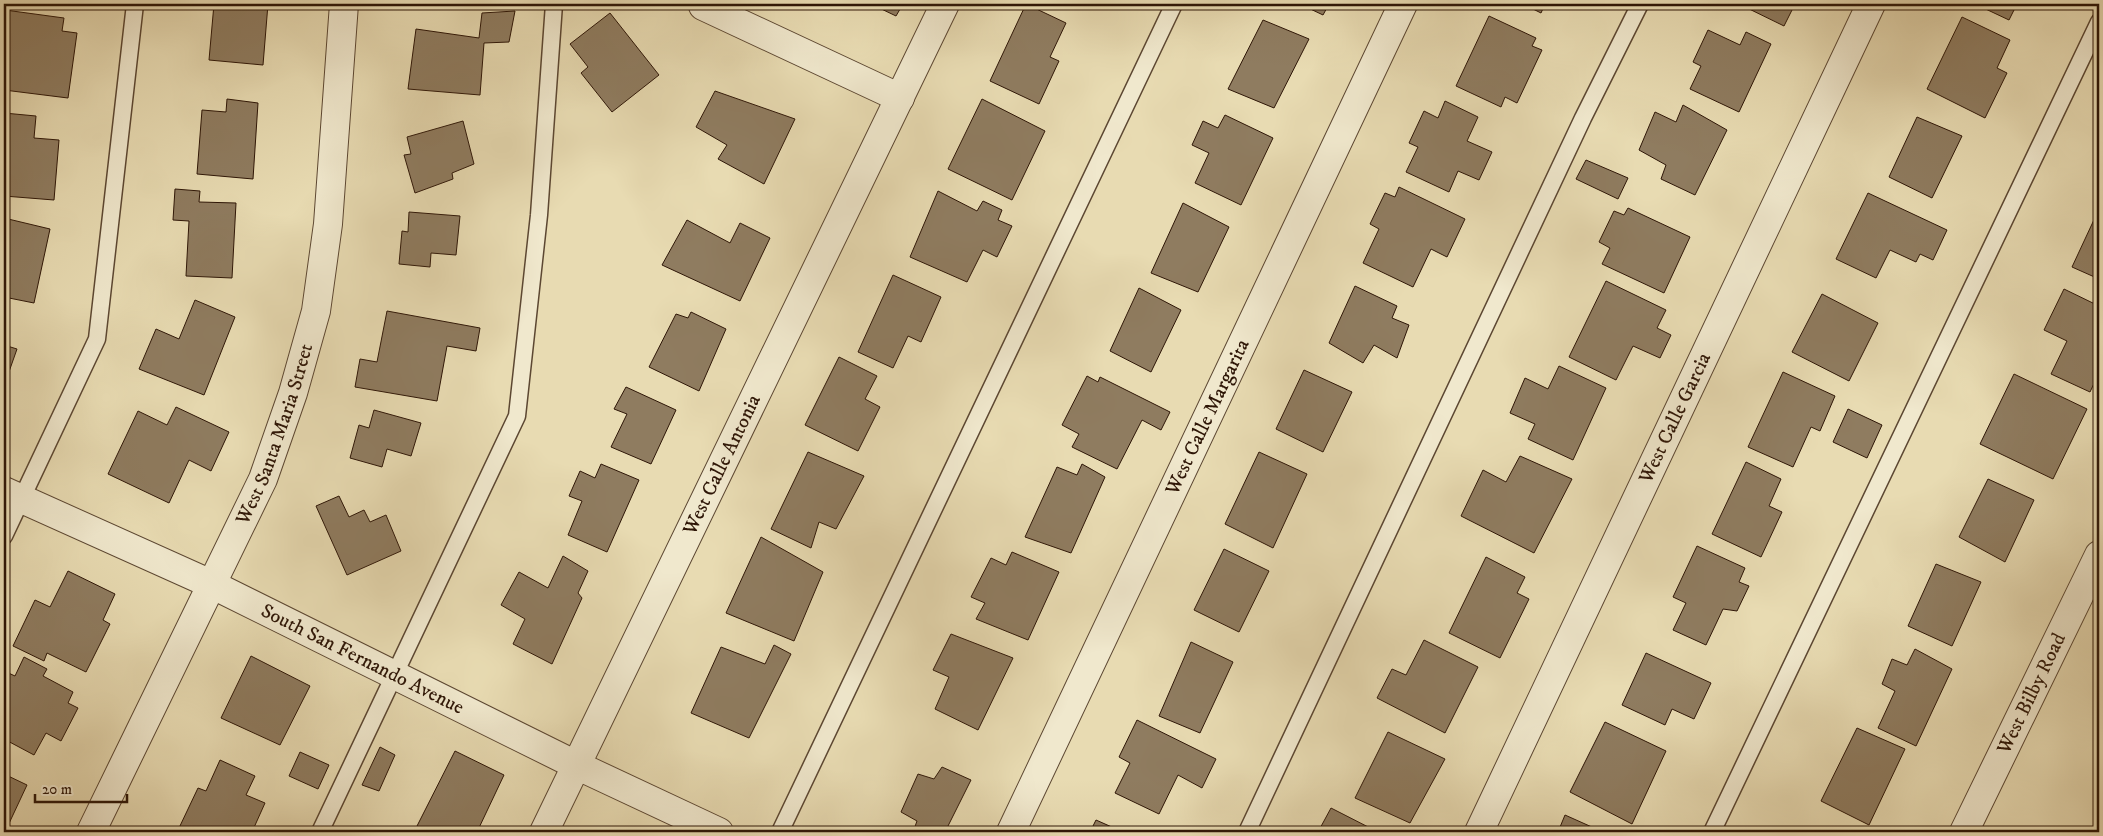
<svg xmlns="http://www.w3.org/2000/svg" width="2103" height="836" viewBox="0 0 2103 836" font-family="'IM FELL DW Pica',serif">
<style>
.building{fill:#8f7c60;stroke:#2e1607}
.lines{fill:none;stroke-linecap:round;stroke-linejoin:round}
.service-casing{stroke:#5c4732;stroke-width:19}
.minor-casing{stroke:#5c4732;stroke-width:30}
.tertiary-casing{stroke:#5c4732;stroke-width:30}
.service{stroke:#f0e8cd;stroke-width:16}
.minor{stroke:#f0e8cd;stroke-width:28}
.tertiary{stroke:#f0e8cd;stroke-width:28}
.labels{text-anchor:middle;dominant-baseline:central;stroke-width:4;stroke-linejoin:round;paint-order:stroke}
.street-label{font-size:20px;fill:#2e1607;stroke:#f0e8cd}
</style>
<rect width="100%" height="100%" fill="#e8dbb2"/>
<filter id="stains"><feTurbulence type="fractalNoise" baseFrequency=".004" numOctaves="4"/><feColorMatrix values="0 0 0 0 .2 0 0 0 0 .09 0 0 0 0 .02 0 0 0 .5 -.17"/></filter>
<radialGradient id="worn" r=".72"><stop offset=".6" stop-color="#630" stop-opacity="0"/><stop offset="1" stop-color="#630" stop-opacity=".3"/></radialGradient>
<!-- building -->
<g class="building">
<path d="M214,4H268L263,65L209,60Z"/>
<path d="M871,4H903L896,16Z"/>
<path d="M1026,4L1066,23L1050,57L1059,61L1039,104L990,81Z"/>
<path d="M1300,4H1329L1323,15Z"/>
<path d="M1523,4H1545L1541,13Z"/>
<path d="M1739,4H1795L1784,26Z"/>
<path d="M1975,4H2017L2009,20Z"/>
<path d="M5,10L64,18L62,31L77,33L68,98L4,90Z"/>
<path d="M515,11L509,42L484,43L480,95L408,89L416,29L479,38L482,13Z"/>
<path d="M610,13L659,75L612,112L581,73L588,67L570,44Z"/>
<path d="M1489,16L1536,38L1532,46L1542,50L1517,103L1505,97L1501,107L1456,86Z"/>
<path d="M1962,17L2010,40L1997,68L2007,73L1985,118L1927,89Z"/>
<path d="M1263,20L1309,39L1274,108L1228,89Z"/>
<path d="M1708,30L1740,45L1746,32L1771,44L1739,112L1690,89L1701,66L1693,62Z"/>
<path d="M715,91L795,119L764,184L718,159L727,145L696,127Z"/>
<path d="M227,99L258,103L253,179L197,174L202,110L226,112Z"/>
<path d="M982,99L1045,131L1012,200L948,169Z"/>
<path d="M1445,101L1478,117L1467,141L1492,152L1479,180L1458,171L1449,192L1406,172L1418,147L1409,143L1424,111L1438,118Z"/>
<path d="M1683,105L1727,130L1695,195L1661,179L1666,165L1639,150L1655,112L1676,122Z"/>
<path d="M4,113L36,116L34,138L59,140L54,200L4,196Z"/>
<path d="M1225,115L1273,138L1241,205L1195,183L1209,153L1192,145L1203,121L1218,128Z"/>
<path d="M1917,117L1962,136L1932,198L1889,177Z"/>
<path d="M463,121L474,164L452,173L453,179L415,193L404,155L411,154L407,137Z"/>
<path d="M1586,160L1628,178L1618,199L1576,179Z"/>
<path d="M1399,187L1465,219L1447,257L1431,249L1413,287L1363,263L1379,229L1370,224L1385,193L1395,197Z"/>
<path d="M175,189L200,191L199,202L236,203L232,278L186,276L189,221L173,220Z"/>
<path d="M938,191L977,211L983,201L1002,210L998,220L1012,226L997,257L983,250L967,282L910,257Z"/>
<path d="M1868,193L1947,230L1933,260L1920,254L1916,262L1890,250L1876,278L1836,259Z"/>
<path d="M1183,203L1229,227L1198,292L1151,273Z"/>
<path d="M1628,208L1690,237L1664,293L1602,264L1610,248L1599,242L1614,211L1624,215Z"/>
<path d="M2099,209V279L2072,267Z"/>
<path d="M409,212L460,216L456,255L431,253L430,267L399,264L402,231L408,232Z"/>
<path d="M4,218L50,229L34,303L4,297Z"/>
<path d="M687,220L730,243L740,223L770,238L740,301L662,265Z"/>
<path d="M893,275L941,297L921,342L908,336L893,368L858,352Z"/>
<path d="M1606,281L1666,310L1657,328L1671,335L1660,358L1633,346L1616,380L1569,357Z"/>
<path d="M1355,286L1397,306L1392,318L1409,325L1397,358L1374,345L1363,363L1329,343Z"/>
<path d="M1139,288L1181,310L1151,372L1110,351Z"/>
<path d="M2064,289L2099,306V373L2090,392L2051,374L2067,341L2044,330Z"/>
<path d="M1822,294L1878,323L1849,381L1792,352Z"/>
<path d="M195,300L235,317L204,395L139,369L156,329L179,339Z"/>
<path d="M387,311L480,328L476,351L447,346L437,401L355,387L360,359L377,362Z"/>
<path d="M691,312L726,329L699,391L649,367L676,314L688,318Z"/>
<path d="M4,345L17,349L4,386Z"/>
<path d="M839,357L877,376L865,399L880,407L858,451L805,425Z"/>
<path d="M1559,366L1606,388L1573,460L1528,439L1535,424L1510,413L1525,378L1548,389Z"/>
<path d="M1304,370L1352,392L1323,452L1276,429Z"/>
<path d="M1783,372L1835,396L1820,431L1811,427L1793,467L1748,447Z"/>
<path d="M2014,374L2087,409L2053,479L1980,444Z"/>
<path d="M1087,376L1098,382L1100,377L1170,412L1161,430L1142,420L1117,469L1072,447L1079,434L1062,425Z"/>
<path d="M626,387L676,410L651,464L611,447L627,414L614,409Z"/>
<path d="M176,407L229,432L211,471L189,460L169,503L108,474L138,411L167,425Z"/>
<path d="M1848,409L1882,425L1867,458L1833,442Z"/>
<path d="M374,410L421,423L411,456L387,449L382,467L350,458L359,425L369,428Z"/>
<path d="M808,452L864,476L836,529L819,522L811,548L771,529Z"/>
<path d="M1259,452L1307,474L1273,548L1225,524Z"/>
<path d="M1520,456L1572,479L1534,553L1461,516L1483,470L1506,482Z"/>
<path d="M1746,462L1781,479L1769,506L1782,512L1761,557L1712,534Z"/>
<path d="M601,464L639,480L607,552L568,535L582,501L569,496L580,471L595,478Z"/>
<path d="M1082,464L1105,477L1071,553L1025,537L1057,467L1077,475Z"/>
<path d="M1988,479L2034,500L2005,562L1959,537Z"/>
<path d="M339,496L349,517L364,510L370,522L386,515L401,551L347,575L316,506Z"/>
<path d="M761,537L823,572L794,641L726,613Z"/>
<path d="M1697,546L1745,568L1739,582L1749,586L1737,611L1723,609L1706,645L1673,630L1686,603L1673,597Z"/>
<path d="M1224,549L1269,571L1239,632L1194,610Z"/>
<path d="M1012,552L1059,572L1028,640L976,619L985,603L971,597L991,558L1006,565Z"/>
<path d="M563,556L588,571L578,593L582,598L552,664L513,644L525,619L501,605L519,572L548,588Z"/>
<path d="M1486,557L1525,577L1517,593L1529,599L1500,658L1449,633Z"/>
<path d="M1936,564L1981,582L1952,646L1908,626Z"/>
<path d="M68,571L115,594L103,620L110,624L86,672L47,653L44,661L13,646L35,600L50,607Z"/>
<path d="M951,634L1013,658L978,730L935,709L949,677L933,670Z"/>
<path d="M1424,640L1478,667L1445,733L1377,698L1392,669L1406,675Z"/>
<path d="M1191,642L1233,662L1200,733L1159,716Z"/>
<path d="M774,645L791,654L749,738L691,713L721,647L765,664Z"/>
<path d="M1915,649L1952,669L1916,746L1878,728L1895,691L1882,684L1892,659L1907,665Z"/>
<path d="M1646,653L1711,683L1694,719L1672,709L1665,725L1622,705Z"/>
<path d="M251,656L310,686L280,745L221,718Z"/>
<path d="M24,657L47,669L43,676L73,692L68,703L78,708L61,741L46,733L34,755L4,739V671L15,676Z"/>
<path d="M1137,720L1216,759L1202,788L1178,775L1159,814L1115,793L1130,763L1119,757Z"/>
<path d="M1605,722L1666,751L1632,824L1570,792Z"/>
<path d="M1857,728L1905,749L1869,825L1821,801Z"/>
<path d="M1388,732L1445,759L1410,823L1355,798Z"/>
<path d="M380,747L395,755L379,791L362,785Z"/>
<path d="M455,751L504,775L477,832H425L416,828Z"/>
<path d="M300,752L329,765L318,789L289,776Z"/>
<path d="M220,760L255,776L246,795L265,803L252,832H189L179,828L198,788L206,791Z"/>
<path d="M942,767L971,780L945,832H913L917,821L901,812L918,774L934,779Z"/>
<path d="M4,774L27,785L5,832H4Z"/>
<path d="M1331,808L1378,832H1318Z"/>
<path d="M1565,815L1603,832H1558Z"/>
<path d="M1096,820L1123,832H1090Z"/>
</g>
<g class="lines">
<!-- service casing -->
<g class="service-casing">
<g id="service">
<path d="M4,536L97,339L135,4"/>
<path d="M320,832L517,416L539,215L554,4"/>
<path d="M780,832L1174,4"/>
<path d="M1247,832L1583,118L1640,4"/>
<path d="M1712,832L2099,22"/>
</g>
</g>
<!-- minor casing -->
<g class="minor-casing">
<g id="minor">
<path d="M703,6L900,98"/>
<path id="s1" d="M4,491L211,584L576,765L719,832"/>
<path id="s2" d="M91,832L263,479L293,393L316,311L328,224L344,4"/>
<path id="s3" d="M544,832L945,4"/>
<path id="s4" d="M1011,832L1403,4"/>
<path id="s5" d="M1479,832L1871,4"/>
</g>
</g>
<!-- tertiary casing -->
<g class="tertiary-casing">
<g id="tertiary">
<path id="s6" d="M1964,832L2099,555"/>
</g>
</g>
<!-- service -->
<use href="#service" class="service"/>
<!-- minor -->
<use href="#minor" class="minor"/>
<!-- tertiary -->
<use href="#tertiary" class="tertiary"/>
</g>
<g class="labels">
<!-- street labels -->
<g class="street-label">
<text stroke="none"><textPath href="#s4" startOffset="459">West Calle Margarita</textPath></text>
<text stroke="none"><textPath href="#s5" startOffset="458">West Calle Garcia</textPath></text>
<text stroke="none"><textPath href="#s2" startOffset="439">West Santa Maria Street</textPath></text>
<text stroke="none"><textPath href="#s3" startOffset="408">West Calle Antonia</textPath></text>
<text stroke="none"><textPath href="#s1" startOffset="396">South San Fernando Avenue</textPath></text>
<text stroke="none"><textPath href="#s6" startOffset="154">West Bilby Road</textPath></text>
</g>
</g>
<!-- margin -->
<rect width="2103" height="836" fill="none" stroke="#e8dbb2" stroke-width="20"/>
<rect x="5" y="5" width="2093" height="826" fill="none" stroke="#2e1607" stroke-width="2.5"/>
<rect x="10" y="10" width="2083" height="816" fill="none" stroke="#2e1607"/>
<!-- scale -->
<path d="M35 794v8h92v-8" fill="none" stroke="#2e1607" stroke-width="2.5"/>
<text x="42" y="794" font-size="15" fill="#2e1607" stroke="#f0e8cd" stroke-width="4" paint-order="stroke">20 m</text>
<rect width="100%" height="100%" filter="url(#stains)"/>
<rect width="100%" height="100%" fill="url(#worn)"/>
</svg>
